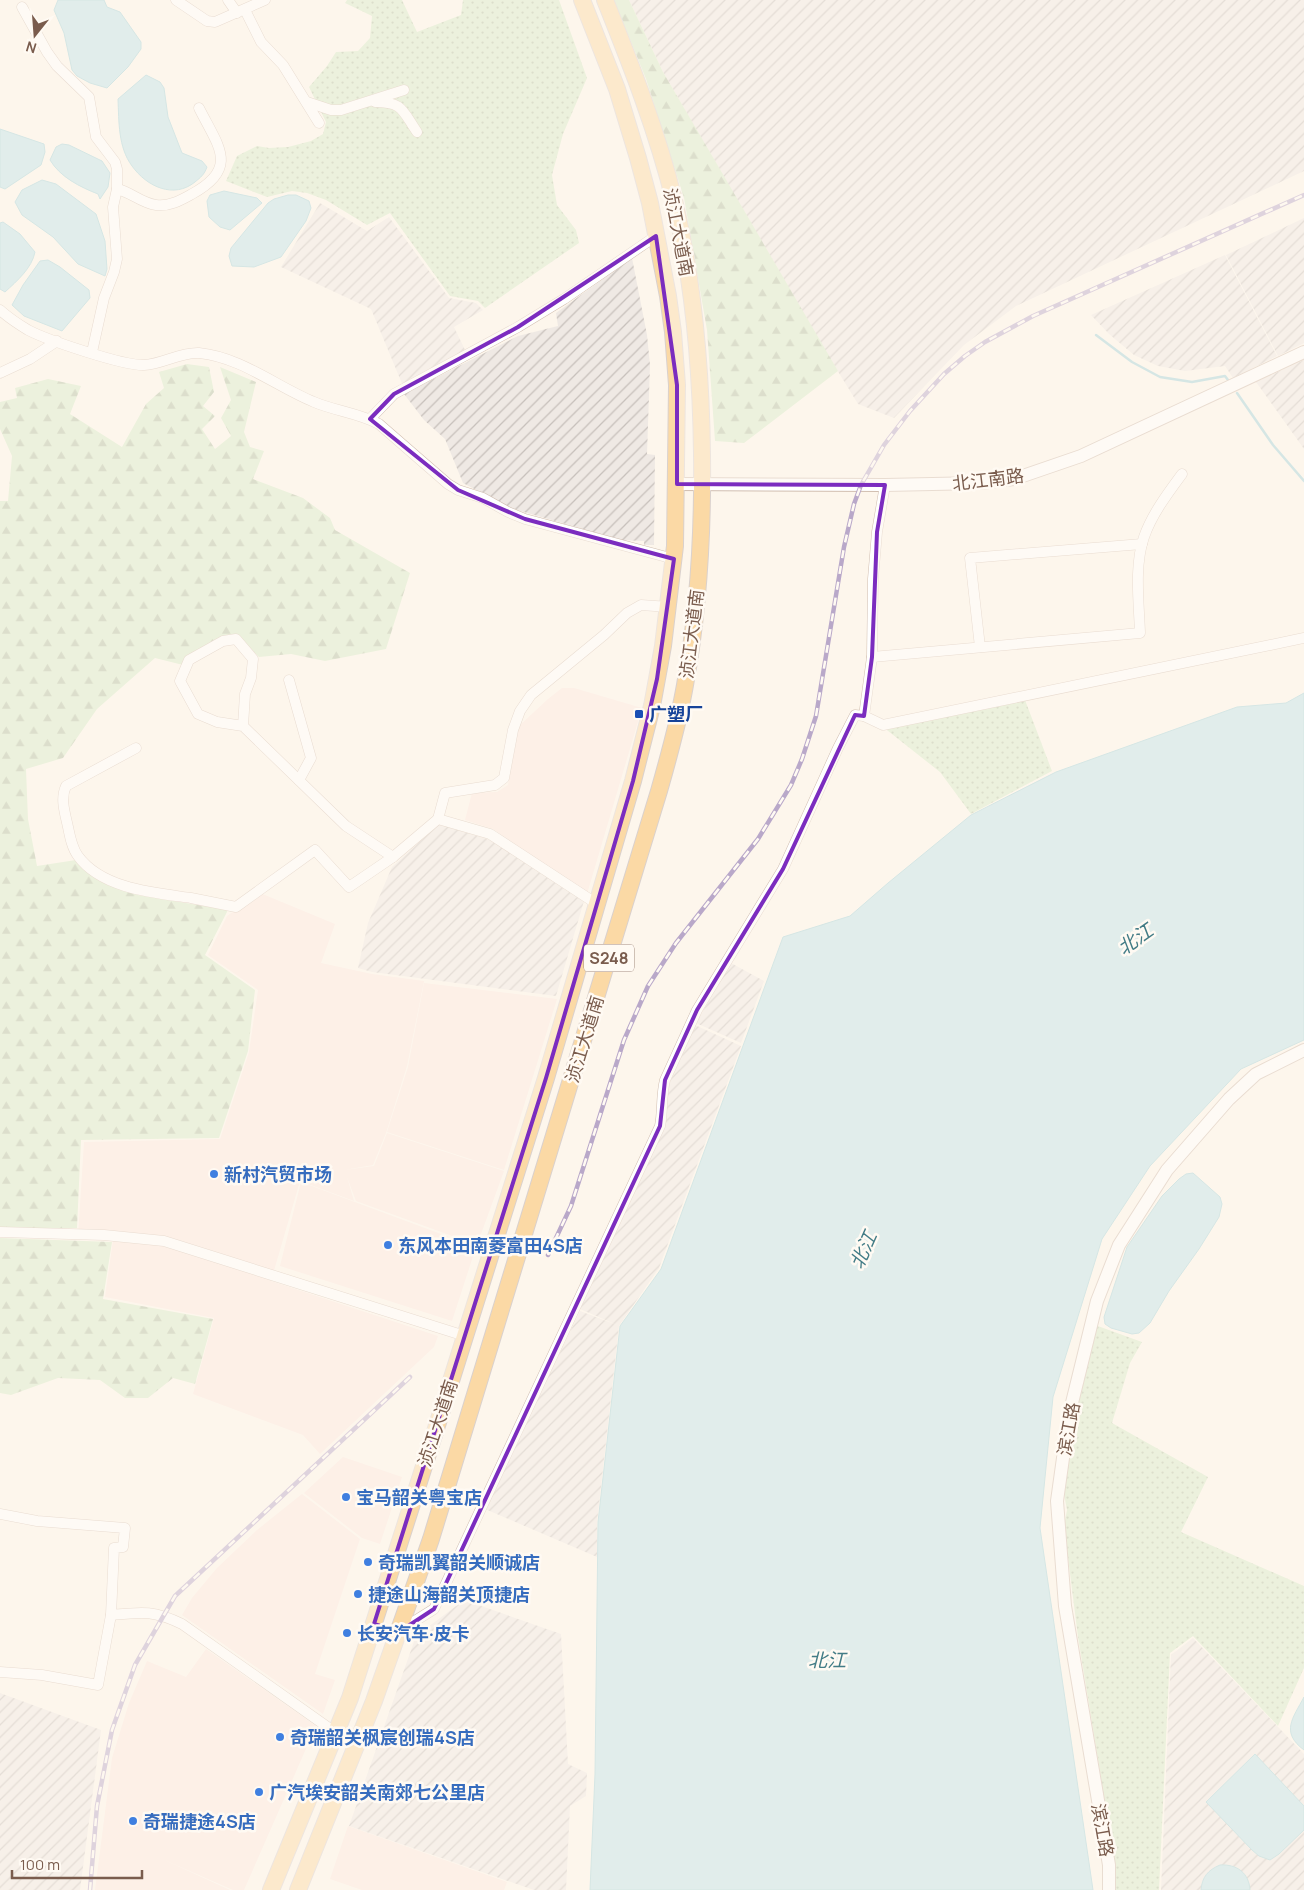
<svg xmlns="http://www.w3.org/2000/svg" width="1304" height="1890" viewBox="0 0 1304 1890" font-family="Manrope,'Noto Sans SC',sans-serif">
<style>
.commercial{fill:#fde8e0}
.industrial{fill:url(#industrial-furrows)}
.grass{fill:url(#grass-dots)}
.forest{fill:url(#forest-firs)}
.water{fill:#bfe3e8;stroke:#a5d3da}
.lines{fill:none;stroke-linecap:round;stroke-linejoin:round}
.stream{stroke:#a5d3da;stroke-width:2.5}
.minor-casing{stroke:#d1beb0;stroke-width:11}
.tertiary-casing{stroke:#d1beb0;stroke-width:14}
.primary-casing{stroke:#dad1cd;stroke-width:18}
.minor{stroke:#fff;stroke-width:10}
.tertiary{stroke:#fff;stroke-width:12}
.primary{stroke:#fbd9a5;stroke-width:16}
.rail-casing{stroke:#b9a8c9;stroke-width:4.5}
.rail{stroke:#fffaf3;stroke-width:2.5;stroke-dasharray:8;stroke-linecap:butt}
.marked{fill:none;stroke:#7b2cbf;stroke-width:4;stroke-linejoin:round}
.transit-dot{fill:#1a4fb4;stroke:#fffaf3;stroke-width:2}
.shop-dot{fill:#3f7fe0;stroke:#fffaf3;stroke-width:2}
.labels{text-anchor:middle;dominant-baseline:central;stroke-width:5;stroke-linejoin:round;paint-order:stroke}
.shield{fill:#fffaf3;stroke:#a28b7f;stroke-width:1}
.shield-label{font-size:16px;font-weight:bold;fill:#7a5c4d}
.street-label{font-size:18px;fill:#7a5c4d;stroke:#fffaf3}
.transit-label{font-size:18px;font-weight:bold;fill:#164399;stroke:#fffaf3;text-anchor:start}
.shop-label{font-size:18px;font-weight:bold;fill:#366cbe;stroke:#fffaf3;text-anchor:start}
.water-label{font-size:19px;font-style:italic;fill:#437c86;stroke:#fffaf3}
</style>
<defs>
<pattern id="industrial-furrows" width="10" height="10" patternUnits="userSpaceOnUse" patternTransform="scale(1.25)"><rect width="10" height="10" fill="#efe9e4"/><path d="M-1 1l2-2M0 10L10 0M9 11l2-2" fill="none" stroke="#c7c0bb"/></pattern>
<pattern id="grass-dots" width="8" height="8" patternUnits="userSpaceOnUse" patternTransform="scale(1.25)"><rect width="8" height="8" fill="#d8ecc9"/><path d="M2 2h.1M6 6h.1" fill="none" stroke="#b4c2a5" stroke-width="1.8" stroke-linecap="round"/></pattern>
<pattern id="forest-firs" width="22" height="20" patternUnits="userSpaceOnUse" patternTransform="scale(1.25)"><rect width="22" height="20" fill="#d8ecc9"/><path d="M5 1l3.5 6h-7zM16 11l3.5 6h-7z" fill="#b4c2a5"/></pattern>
</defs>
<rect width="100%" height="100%" fill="#fdf6ec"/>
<!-- commercial -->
<g class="commercial">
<path d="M562,688H574L642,708L587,894L493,829L465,820L472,793L497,792L508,785L519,726L548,699Z"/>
<path d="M260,893L335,924L321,963L372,974L424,981L407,1066L386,1133L373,1165L344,1170L374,1166L387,1133L504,1171L477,1245L356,1201L347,1177L354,1201L300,1181L271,1281L438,1336L434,1347L320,1454L303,1435L193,1394L214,1318L105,1297L113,1240L78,1237L84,1142L220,1139L249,1052L258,990L208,955L227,916Z"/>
<path d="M424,983L557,999L504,1170L387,1132L408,1067Z"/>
<path d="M301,1182L476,1247L452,1321L280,1266Z"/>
<path d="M343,1457L402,1477L380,1544L362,1538L304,1493Z"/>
<path d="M302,1494L360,1539L315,1674L335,1680L323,1714L182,1615L192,1598L217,1568L257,1530Z"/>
<path d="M206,1649L316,1726L244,1890H233L160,1858L230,1890H95L112,1758L129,1703L147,1661L186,1677Z"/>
<path d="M348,1826L507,1882L504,1890H362L330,1879Z"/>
</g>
<!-- industrial -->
<g class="industrial">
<path d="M629,0H1304V171L1016,306L964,345L894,418L858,404L813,331L663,72Z"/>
<path d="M320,203L367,231L389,217L449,298L476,303L483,310L454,327L467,354L403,386L371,309L281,267Z"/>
<path d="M1304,218V343L1278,356L1226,255Z"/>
<path d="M1225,255L1277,356L1233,378L1225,366L1185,371L1158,366L1134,355L1109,334L1091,315Z"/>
<path d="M632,258L647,335L650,365L647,454L655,455L654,545H644V541L621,540L510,508L463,483L445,439L424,420L404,394L518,336L558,326L556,313Z"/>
<path d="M1304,360V449L1256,382Z"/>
<path d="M439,824L490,840L584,901L556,996L372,972L358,968L368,923L392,867Z"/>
<path d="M731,963L764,981L741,1043L696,1023Z"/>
<path d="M695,1025L741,1046L659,1268L619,1326L597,1522V1557L485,1509L580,1311L617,1325L580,1309L664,1129L667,1110V1089Z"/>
<path d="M464,1600L561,1634L568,1764L587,1773L586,1796L570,1806L566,1890H534L349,1826L416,1636Z"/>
<path d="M1193,1638L1304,1754V1890H1161L1171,1655Z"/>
<path d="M0,1693L101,1730L80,1890H0Z"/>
</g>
<!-- grass -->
<g class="grass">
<path d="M347,0H402L417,32L461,15L463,0H559L587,78L563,134L552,175L557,205L576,230L579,243L485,308L478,301L450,296L390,213L367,225L326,200L307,193L292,191L267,197L226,181L237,156L257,146L269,148L288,147L311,141L323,134L326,122L309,87L327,66L336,52L358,51L370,38L372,16L345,3Z"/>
<path d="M1025,700L1052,771L971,814L940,772L883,727Z"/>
<path d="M1095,1325L1142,1342L1130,1363L1112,1423L1208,1477L1181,1532L1304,1586V1668L1278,1726L1193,1636L1170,1653L1159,1890H1114L1101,1778L1078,1637L1064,1526L1067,1510L1063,1489L1074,1416Z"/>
</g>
<!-- forest -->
<g class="forest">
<path d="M614,0H629L663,72L838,371L744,443L715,441L707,330L684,198L646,79Z"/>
<path d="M187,364L209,367L214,392L203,406L215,416L202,429L215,449L231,436L221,418L231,400L220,367L256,382L244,432L250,447L264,451L253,479L303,498L330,518L335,530L410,573L386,649L325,661L291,654L259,657L238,636L183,665L155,658L97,709L63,758L26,769L28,819L37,866L76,860L102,882L138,895L228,910L205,955L255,990L248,1051L219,1138L81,1140L77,1228L0,1229V501H8L12,456L0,429V402L17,398L15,388L48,379L81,386L70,414L122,447L146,404L164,388L159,372Z"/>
<path d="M0,1238L112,1242L103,1299L213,1319L195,1384L173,1378L148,1398H125L100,1380L58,1378L11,1395L0,1393Z"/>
</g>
<!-- water -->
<g class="water">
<path d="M58,0H104L107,7L120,12L141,42V49L128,67L107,88L90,83L77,76L72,70L64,33L54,10Z"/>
<path d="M146,75L160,82L164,88L168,117L182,153L202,161L207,167C204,175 201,177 195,182C174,199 147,187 132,166C118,147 119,122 118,99Z"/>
<path d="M0,129L44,144L45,152L41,165L5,189L0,187Z"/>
<path d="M62,144L69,145L102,161L110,173L108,187L100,199L98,194C80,187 60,177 50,160L56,147Z"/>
<path d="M42,180L56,184L96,214L105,241L107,269L105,276L78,264L53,237L22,215L15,202L22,190Z"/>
<path d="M224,191L257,198L262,203L230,230L220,227L209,217L207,201L210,195Z"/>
<path d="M288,195H296L309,201L311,208L306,221L281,257L254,267L232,266L229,256L231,248L268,203L274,199Z"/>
<path d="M3,222L20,234L35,252C32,268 17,281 5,292L0,289V223Z"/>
<path d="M48,260L60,267L89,290L90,298L62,331L24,316L12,305L23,285L40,261Z"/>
<path d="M1304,693V1040L1241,1069L1150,1166L1102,1239L1053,1397L1040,1528L1093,1890H590L595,1774L598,1522L620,1326L661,1269L783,937L850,916L888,883L971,815L1056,772L1237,707L1286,703Z"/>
<path d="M1193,1173L1220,1197L1222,1204L1219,1217L1199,1249L1169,1291L1150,1323L1139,1333L1132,1334L1111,1328L1105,1324L1104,1317L1127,1247L1162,1196L1179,1179L1186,1174Z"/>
<path d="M1304,1697V1750C1280,1732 1293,1718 1304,1697Z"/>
<path d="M1255,1754L1304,1806V1830L1279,1854L1270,1860L1259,1856L1252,1850L1206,1802Z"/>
<path d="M1220,1865C1237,1864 1249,1873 1250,1890H1201C1202,1877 1208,1870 1220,1865Z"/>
</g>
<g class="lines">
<!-- stream -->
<g class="stream">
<path d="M1096,335L1132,362L1160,377L1192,382L1225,376L1228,380"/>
<path d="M1237,393L1273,445L1304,481"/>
</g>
<!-- minor casing -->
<g class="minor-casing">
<g id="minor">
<path d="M176,0L207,21L215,22L265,0"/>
<path d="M228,0L237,13"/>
<path d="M22,7L47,52L57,66L89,97L96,137L115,162L117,169V189L113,207L117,259L114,272L104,298L92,352"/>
<path d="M245,10L261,42L283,65L319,123"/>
<path d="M307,102L331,110H341L404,90"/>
<path d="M375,102C403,102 402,110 417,132"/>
<path d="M117,189C131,192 141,203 156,205C169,207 181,200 192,194C240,168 218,146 199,108"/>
<path d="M0,310C9,318 18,324 28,330C47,340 124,366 144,365C163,364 180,352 199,353C241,357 277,387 314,402C335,411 359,413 379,424L448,484L458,490L483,498L508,512L525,519L674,559"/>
<path d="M0,373L30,359L57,341"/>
<path d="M370,419L394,394L518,327L564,299L656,236"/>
<path d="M980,647L970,558L1142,544"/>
<path d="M872,657L1140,633C1139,603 1134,566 1144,537C1152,514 1168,493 1182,474"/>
<path d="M289,680L311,758L299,780"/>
<path d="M864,716L883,725L1304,638"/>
<path d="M243,726L217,722L198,714L180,681L189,660L223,641L236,639L253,659L251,678L245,694L243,726L346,826L393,857"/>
<path d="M136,748L66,786C60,799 65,813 68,827C70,837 72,848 78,856C102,889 155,893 191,898C206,901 221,904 236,907L315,850L349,887L393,857L438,819L490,834L597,904"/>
<path d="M438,819L445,793L495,785L504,778L513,730L520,711L531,695L604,635L627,613L641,605L669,607"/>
<path d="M0,1232L104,1235L164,1241L465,1336"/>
<path d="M0,1514L37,1521L125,1528L123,1547L114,1548L111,1615L98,1685L42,1675L0,1672"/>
<path d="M111,1615C142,1612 153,1610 182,1624L336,1733"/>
<path d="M399,1631L434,1609L660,1126C663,1111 661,1095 665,1080L697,1010L783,869L838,748L855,715L864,716L872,657L873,579L877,532L885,485"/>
</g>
</g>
<!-- tertiary casing -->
<g class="tertiary-casing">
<g id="tertiary">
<path d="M677,484L885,485L980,483L1014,479L1081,456L1304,352"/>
<path d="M1109,1890V1865L1065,1606L1057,1501L1069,1415L1097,1301L1119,1245L1167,1170L1229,1099L1256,1074L1304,1050"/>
</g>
</g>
<!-- primary casing -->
<g class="primary-casing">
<g id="primary">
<path d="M271,1890L350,1698L440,1416L546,1078L633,781L652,706L663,646L675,546L677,385L673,332L668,296L650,203L638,158L617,89L582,0"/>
<path d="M298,1890L374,1701L431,1539L659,791C669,756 679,720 685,685C699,608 703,531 702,454C701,368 694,283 674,200C657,131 631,65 605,0"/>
</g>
</g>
<!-- minor -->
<use href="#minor" class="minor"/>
<!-- tertiary -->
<use href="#tertiary" class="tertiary"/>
<!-- primary -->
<use href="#primary" class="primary"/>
<!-- rail casing -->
<g class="rail-casing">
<g id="rail">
<path d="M548,1255L571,1206L624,1040L648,986L676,943L758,839L791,785L802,759L816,716L844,547L854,504L861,485L884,445L910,411L944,374L965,356L985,342L1033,316L1304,195"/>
<path d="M90,1890L97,1806L112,1730L135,1665L175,1596L410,1377"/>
</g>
</g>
<!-- rail -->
<use href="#rail" class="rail"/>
</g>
<!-- marked area -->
<path d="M0 0H1304V1890H0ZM656,236L677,385V484L885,485L877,532L872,657L864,716L855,715L783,869L697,1010L665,1080L660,1126L434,1609L399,1632L374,1624L546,1078L633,781L657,679L674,559L525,519L458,490L370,419L394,394L518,327Z" fill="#fdf6ec" fill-opacity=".55" fill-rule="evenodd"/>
<path class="marked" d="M656,236L677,385V484L885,485L877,532L872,657L864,716L855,715L783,869L697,1010L665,1080L660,1126L434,1609L399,1632L374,1624L546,1078L633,781L657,679L674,559L525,519L458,490L370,419L394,394L518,327Z"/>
<!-- markers -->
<rect class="transit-dot" x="634" y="709" width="10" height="10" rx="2.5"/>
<g class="shop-dot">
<circle cx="214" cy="1174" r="5"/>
<circle cx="388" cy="1245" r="5"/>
<circle cx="346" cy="1497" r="5"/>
<circle cx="368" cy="1562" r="5"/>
<circle cx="358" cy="1594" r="5"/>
<circle cx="347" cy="1633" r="5"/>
<circle cx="280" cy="1737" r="5"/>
<circle cx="259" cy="1792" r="5"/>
<circle cx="133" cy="1821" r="5"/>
</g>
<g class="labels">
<!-- shield labels -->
<rect class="shield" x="584" y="944.5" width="50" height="27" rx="4"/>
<g class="shield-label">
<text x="609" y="958">S248</text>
</g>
<!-- street labels -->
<g class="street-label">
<text transform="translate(679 232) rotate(79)">浈江大道南</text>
<text transform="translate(988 479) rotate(-7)">北江南路</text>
<text transform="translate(691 634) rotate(-83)">浈江大道南</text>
<text transform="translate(584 1039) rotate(-73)">浈江大道南</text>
<text transform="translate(437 1423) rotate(-72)">浈江大道南</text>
<text transform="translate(1068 1429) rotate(-80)">滨江路</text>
<text transform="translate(1103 1830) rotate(80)">滨江路</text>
</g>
<!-- transit labels -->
<g class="transit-label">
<text x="649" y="714">广塑厂</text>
</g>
<!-- shop labels -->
<g class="shop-label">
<text x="224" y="1174">新村汽贸市场</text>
<text x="398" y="1245">东风本田南菱富田4S店</text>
<text x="356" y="1497">宝马韶关粤宝店</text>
<text x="378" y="1562">奇瑞凯翼韶关顺诚店</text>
<text x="368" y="1594">捷途山海韶关顶捷店</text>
<text x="357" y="1633">长安汽车·皮卡</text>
<text x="290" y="1737">奇瑞韶关枫宸创瑞4S店</text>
<text x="269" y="1792">广汽埃安韶关南郊七公里店</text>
<text x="143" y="1821">奇瑞捷途4S店</text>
</g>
<!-- water labels -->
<g class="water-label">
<text transform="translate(1135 939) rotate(-35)">北江</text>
<text transform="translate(863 1250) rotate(-66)">北江</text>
<text x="827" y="1660">北江</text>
</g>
</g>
<!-- north arrow -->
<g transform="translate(35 35) rotate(197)" stroke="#fffaf3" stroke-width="4" paint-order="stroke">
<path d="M0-4L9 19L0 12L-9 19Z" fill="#7a5c4d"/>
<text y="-8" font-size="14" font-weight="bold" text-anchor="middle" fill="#7a5c4d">N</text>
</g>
<!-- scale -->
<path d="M12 1870v8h130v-8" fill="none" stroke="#7a5c4d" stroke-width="2.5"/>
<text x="20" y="1870" font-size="15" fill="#7a5c4d" stroke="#fffaf3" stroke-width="4" paint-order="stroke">100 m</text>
</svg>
